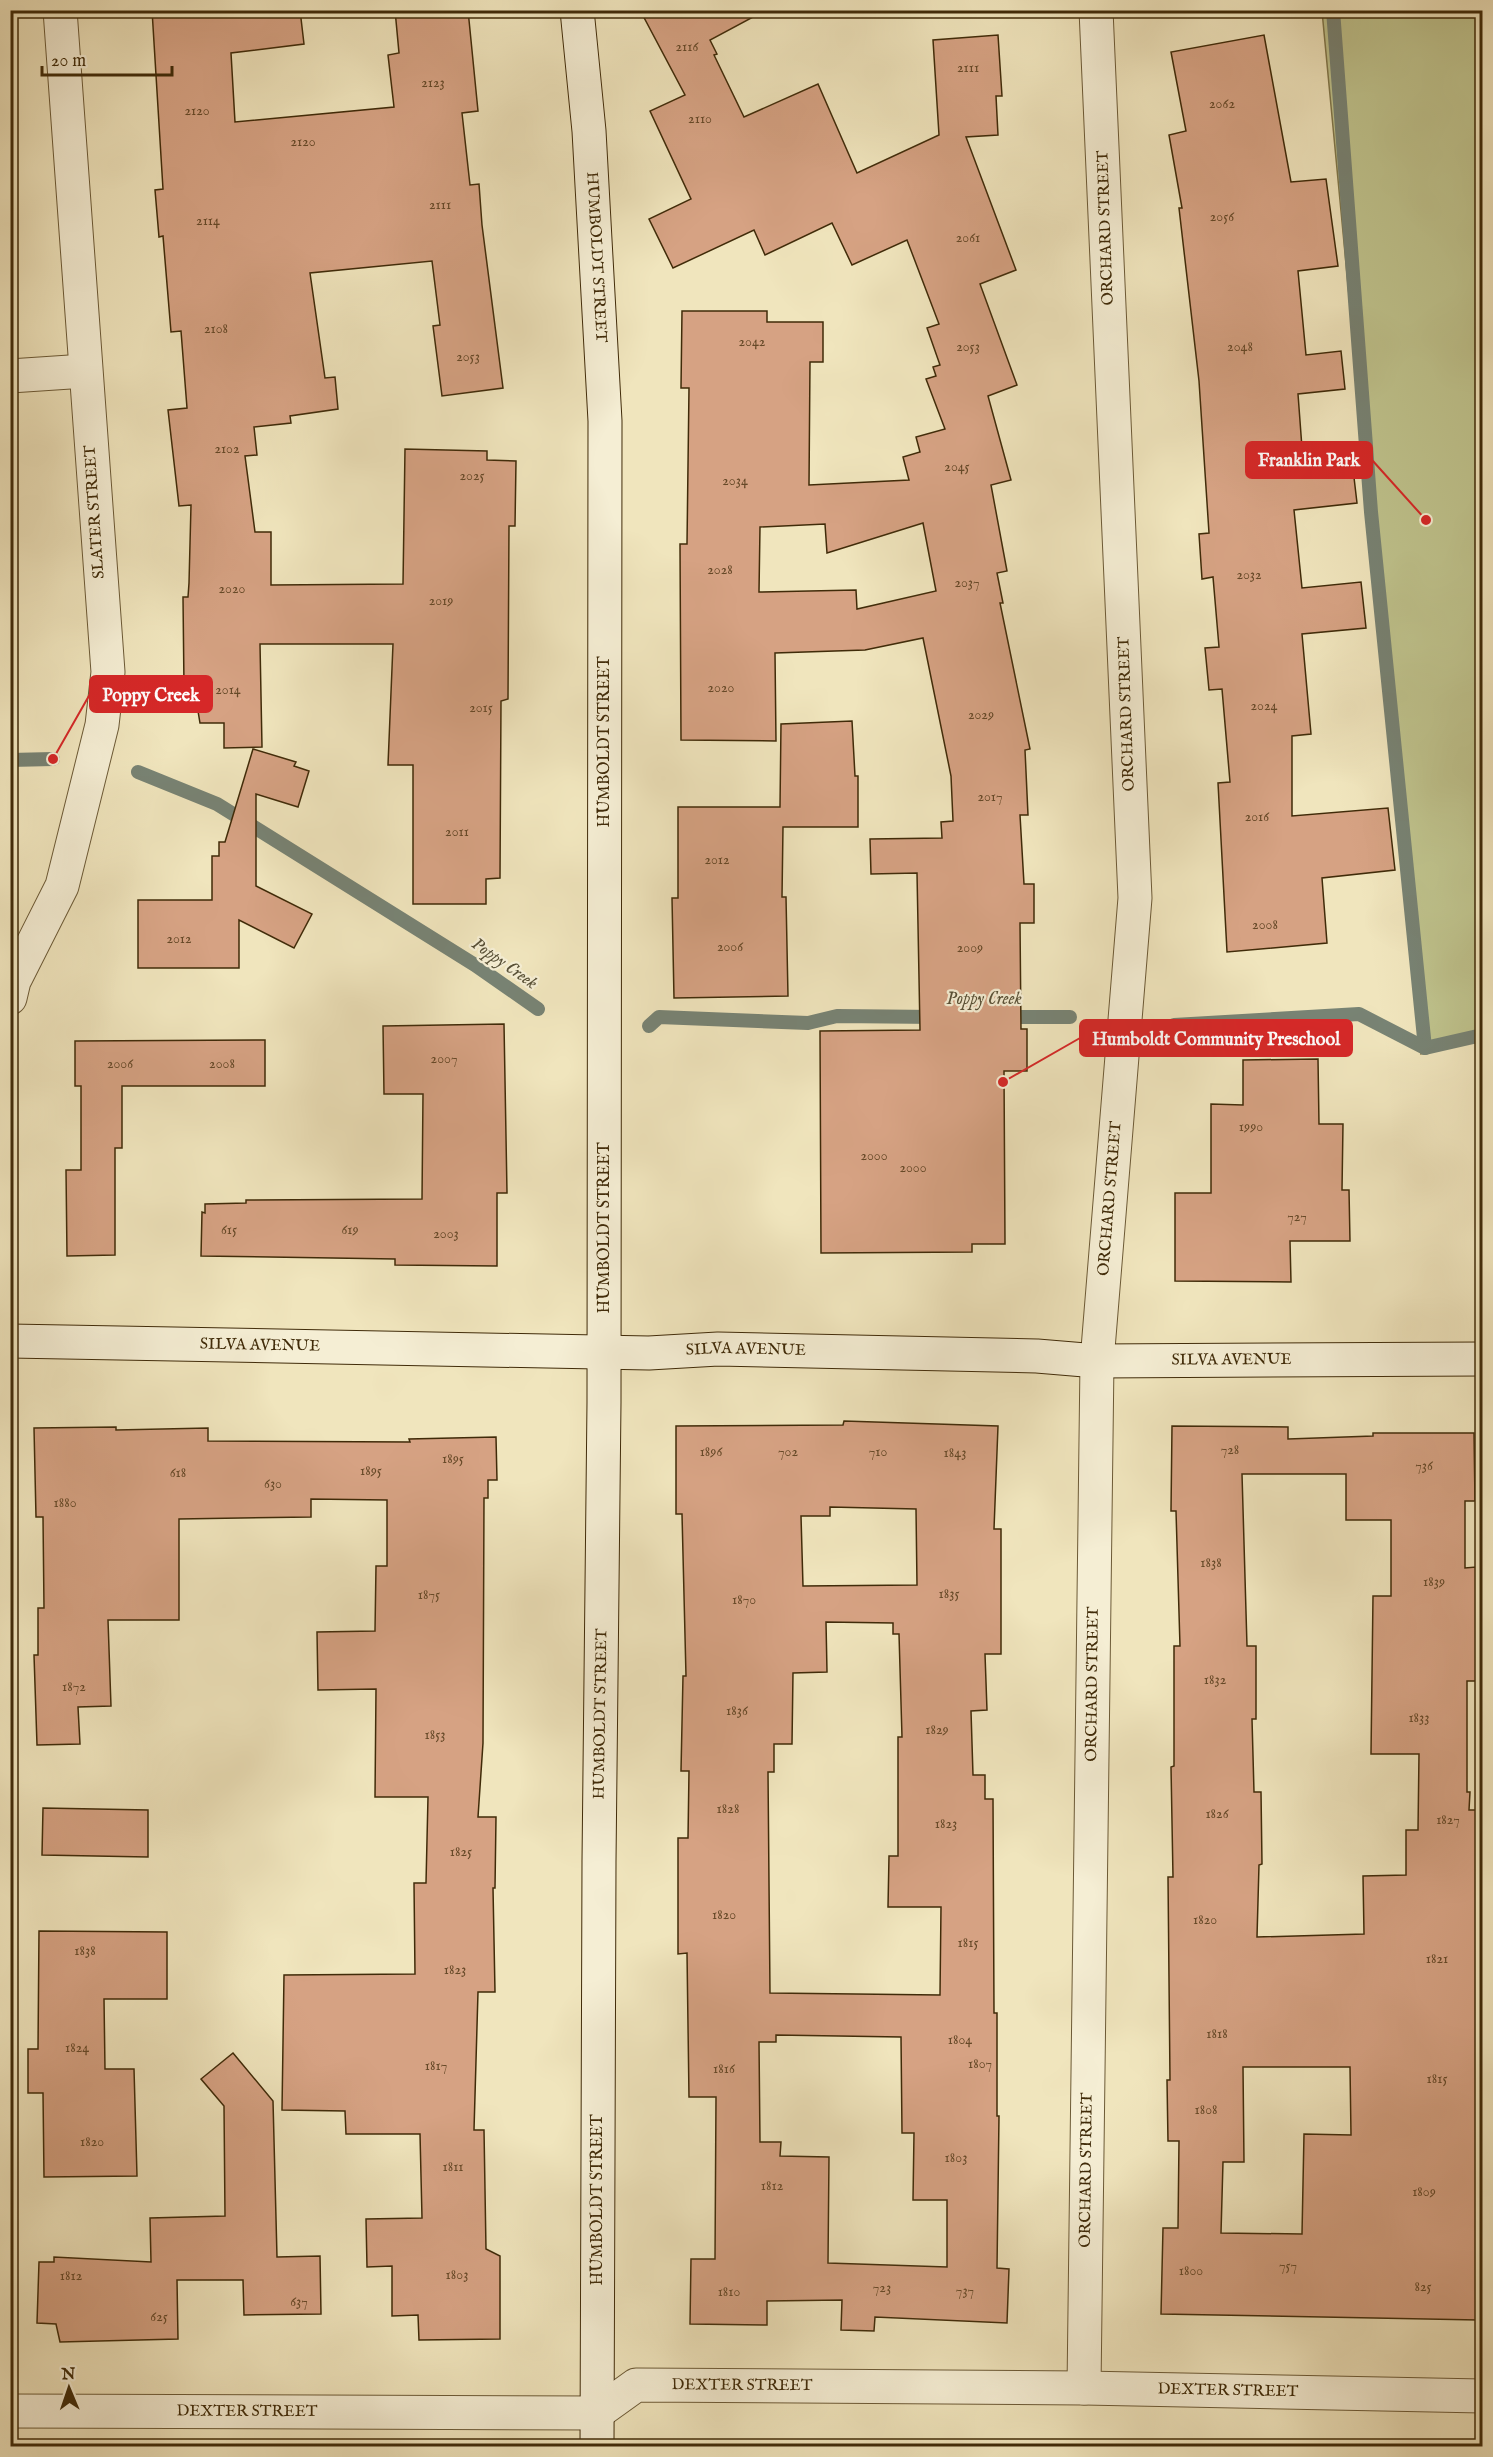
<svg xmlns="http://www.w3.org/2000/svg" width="1493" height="2457" viewBox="0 0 1493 2457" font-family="'IM FELL English',serif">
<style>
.green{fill:#bfc38d;stroke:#80774b;stroke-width:1.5}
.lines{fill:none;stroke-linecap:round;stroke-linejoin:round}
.stream{stroke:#788374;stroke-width:14}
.building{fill:#d6a283;stroke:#402b09;stroke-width:1.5;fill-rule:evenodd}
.street-casing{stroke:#6c5a36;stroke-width:35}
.secondary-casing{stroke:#402b09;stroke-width:35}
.street{stroke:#f5eed4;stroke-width:33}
.secondary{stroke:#f5eed4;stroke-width:33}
.labels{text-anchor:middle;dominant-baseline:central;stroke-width:4.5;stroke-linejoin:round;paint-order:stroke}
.number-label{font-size:14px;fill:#664928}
.street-label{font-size:16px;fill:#402b09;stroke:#f5eed4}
.water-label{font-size:18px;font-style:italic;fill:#585036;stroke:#f5eed4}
.leader{fill:none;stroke:#d62828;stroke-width:2}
.callout-dot{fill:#d62828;stroke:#f5eed4;stroke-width:2}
.callout{fill:#d62828;stroke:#d62828;stroke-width:2}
.callout-label{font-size:18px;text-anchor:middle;font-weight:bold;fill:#fff}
</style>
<rect width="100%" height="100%" fill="#f0e5bd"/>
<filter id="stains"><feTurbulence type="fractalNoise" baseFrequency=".00333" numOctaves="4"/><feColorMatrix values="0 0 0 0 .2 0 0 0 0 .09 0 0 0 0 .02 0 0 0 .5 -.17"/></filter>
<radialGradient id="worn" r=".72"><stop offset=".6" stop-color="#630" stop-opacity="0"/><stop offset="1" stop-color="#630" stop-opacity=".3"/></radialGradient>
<!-- green -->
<path class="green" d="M1322,11H1482V1030L1421,1054Z"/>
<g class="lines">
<!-- stream -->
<g class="stream">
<path d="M1333,10L1371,512L1425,1048"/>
<path d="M10,760L53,759"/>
<path d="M138,772L217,804L475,965L538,1009"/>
<path d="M1003,1017H1070"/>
<path d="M1174,1025L1359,1014L1425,1048L1482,1035"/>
<path d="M649,1026L659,1017L808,1023L837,1016L936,1017"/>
</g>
</g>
<!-- building -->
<g class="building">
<path d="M152,10H300L304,44L231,53L235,122L394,107L388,55L399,53L395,10H468L478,111L462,113L470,185L479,184L482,225L503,388L442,396L433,326L440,325L432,261L310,273L325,378L335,377L338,409L290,416L291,423L254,427L257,455L245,456L255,532H271V585L403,584L405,449L487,451V460L516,461L515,526H509L508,699L501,701L500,878L486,879V904H413V765H388L393,644H260L262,747L224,748V723H200L194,687H184L183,597H188L189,583L191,505L179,506L168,410L187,408L181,331L171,332L163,236L159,237L155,190L163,189Z"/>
<path d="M640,10H766L710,40L717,54L714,55L744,117L818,84L857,173L939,135L933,40L998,35L1002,96H996L998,135L966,137L1016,270L980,284L1017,385L988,396L1011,480L991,485L1007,571L997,573L1003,603H1000L1030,749L1025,750L1028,815H1020L1024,884H1034V923H1020L1021,1029H1027V1071H1004L1005,1244H972V1252L821,1253L820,1031L920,1030L917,873L871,874L870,839L942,838L941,822L953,821L951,776L923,638L865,650L775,653L776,741L681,740L680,544H687L689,388H681L682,311H767V322H823V362H810L809,485L909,480L903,457L920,452L916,437L945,429L926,379L936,376L933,367L940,365L927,328L939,324L907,240L852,265L832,223L765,255L754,230L673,268L649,219L691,199L650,111L685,95ZM923,523L936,591L857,609L856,590L759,592L760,527L825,524L827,553Z"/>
<path d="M1264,35L1291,182L1326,179L1338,266L1298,271L1306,355L1341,351L1345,389L1298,394L1304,475L1353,469L1357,503L1294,510L1302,588L1361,582L1366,628L1302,634L1311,734L1292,736V816L1388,808L1395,870L1322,878L1327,943L1227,952L1218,783L1230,782L1222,689L1209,690L1205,648L1219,647L1213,577L1202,579L1199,534L1209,533L1199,381L1179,208H1182L1169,135L1186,131L1171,52Z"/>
<path d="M852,721L855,776H858V827H783L782,897H786L788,996L674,998L672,898H678V807H780L781,724Z"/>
<path d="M253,749L296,762L294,766L309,771L298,807L256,794V886L312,914L294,948L239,920V968H138V900H212V856H219V842H225Z"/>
<path d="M504,1024L507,1193H497V1266L395,1265V1259L201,1256L202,1212L205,1213V1204L246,1203V1200L422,1199L423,1094H384L383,1026Z"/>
<path d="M265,1040V1086H122V1148H115V1255L67,1256L66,1170H81V1086H75V1041Z"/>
<path d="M1318,1059L1319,1124H1343L1342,1190H1349L1350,1241H1290L1291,1282L1175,1281V1193H1211V1104L1243,1105V1060Z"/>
<path d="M844,1421L998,1426L994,1529H1001V1654H985L987,1710L971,1711L973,1775H985V1799H993L994,2013H997V2116H999L997,2268L1009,2269L1007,2323L875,2317L874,2331L841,2330L842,2300L767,2301V2325L690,2324L691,2259H715L716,2097H689L687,1953L678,1954V1838H688L689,1771H681L683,1676H686L682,1514H676V1426L843,1425ZM830,1507L916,1509L917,1585L803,1586L801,1516H830ZM826,1622L893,1623V1634H899L902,1737H898V1856H889L888,1907H941L940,1995L770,1993L768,1772H774V1744H792L793,1673L827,1672ZM776,2035L901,2037L902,2133H914L913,2200H947V2267L828,2263L829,2157L780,2156L781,2142H760L759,2042H776Z"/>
<path d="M1172,1426L1288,1427V1439L1373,1436V1433H1474L1475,1501H1465V1568L1476,1567V1681H1467V1792H1470L1469,1810H1479L1477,1936H1482V2216H1480L1478,2320L1161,2314L1163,2228H1178L1179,2141H1168L1167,2080H1170L1168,1877H1173L1171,1767L1174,1766V1646H1180L1176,1511H1171ZM1242,1474H1346V1520H1391V1596H1373L1371,1754H1419L1418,1830H1406V1875L1363,1876L1364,1934L1257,1937L1259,1865L1262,1864L1261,1792H1254L1252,1719H1256V1646H1247ZM1243,2067H1350L1351,2135L1304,2134L1302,2234L1221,2233L1223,2162H1244Z"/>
<path d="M116,1427V1430L208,1428V1441L410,1442L409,1439L496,1437L497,1480H488V1498H484L483,1743L478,1817H496L495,1888H493L495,1992H478L474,2130H484L486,2249L500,2256V2339L419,2340L418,2315L392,2316V2266L367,2267L366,2219L422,2218L420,2134H346L345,2111L282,2110L284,1975L415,1974L414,1883H426L428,1797H375L376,1689L318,1690L317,1632L375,1631L376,1566H387V1500L311,1499V1517L179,1519V1620H108L111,1706L78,1707L80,1744L37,1745L34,1655H38V1608H44L43,1517H36L34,1428Z"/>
<path d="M43,1808L148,1810V1857L42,1855Z"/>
<path d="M39,1931L167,1932V1999H104L105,2069H134L137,2176L44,2177L43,2093H28V2049H38Z"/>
<path d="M233,2053L273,2101L277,2257L320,2256L321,2314L244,2315L243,2280H177L178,2339L60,2342L56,2324L37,2323L39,2262H54V2257L151,2262L150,2218L225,2216L224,2106L201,2079Z"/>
</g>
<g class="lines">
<!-- street casing -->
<g class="street-casing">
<g id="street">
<path d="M10,376L85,371"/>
<path d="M10,998L14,981L62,886L102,725L108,672L60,10"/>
<path id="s1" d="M1084,2388L1097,1361L1135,898L1096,10"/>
<path id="s2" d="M10,2411L597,2413L636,2385L1084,2388L1482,2396"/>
</g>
</g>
<!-- secondary casing -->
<g class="secondary-casing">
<g id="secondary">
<path id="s3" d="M577,10L589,131L605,421L604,1402L599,1862L597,2446"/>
<path id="s4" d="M10,1341L649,1353L718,1349L1037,1356L1097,1361L1482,1359"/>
</g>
</g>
<!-- street -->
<use href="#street" class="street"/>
<!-- secondary -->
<use href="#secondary" class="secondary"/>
</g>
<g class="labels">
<!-- number labels -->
<g class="number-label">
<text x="687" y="47">2116</text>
<text x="968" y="68">2111</text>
<text x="433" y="83">2123</text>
<text x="1222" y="104">2062</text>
<text x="197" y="111">2120</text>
<text x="700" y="119">2110</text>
<text x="303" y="142">2120</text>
<text x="440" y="205">2111</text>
<text x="1222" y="217">2056</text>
<text x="208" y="221">2114</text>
<text x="968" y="238">2061</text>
<text x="216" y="329">2108</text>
<text x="752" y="342">2042</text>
<text x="968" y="347">2053</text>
<text x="1240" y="347">2048</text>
<text x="468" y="357">2053</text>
<text x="227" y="449">2102</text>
<text x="957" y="467">2045</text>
<text x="472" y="476">2025</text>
<text x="735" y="481">2034</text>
<text x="720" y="570">2028</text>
<text x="1249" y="575">2032</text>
<text x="967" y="583">2037</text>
<text x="232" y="589">2020</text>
<text x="441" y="601">2019</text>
<text x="721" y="688">2020</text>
<text x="228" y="690">2014</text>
<text x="1264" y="706">2024</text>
<text x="481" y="708">2015</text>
<text x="981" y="715">2029</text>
<text x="990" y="797">2017</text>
<text x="1257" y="817">2016</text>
<text x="457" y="832">2011</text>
<text x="717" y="860">2012</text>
<text x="1265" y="925">2008</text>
<text x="179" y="939">2012</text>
<text x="730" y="947">2006</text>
<text x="970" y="948">2009</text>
<text x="444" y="1059">2007</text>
<text x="120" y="1064">2006</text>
<text x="222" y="1064">2008</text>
<text x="1251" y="1127">1990</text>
<text x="874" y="1156">2000</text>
<text x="913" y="1168">2000</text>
<text x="1297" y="1217">727</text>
<text x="229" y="1230">615</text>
<text x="350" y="1230">619</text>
<text x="446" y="1234">2003</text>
<text x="1230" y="1450">728</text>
<text x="711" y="1452">1896</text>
<text x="788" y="1452">702</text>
<text x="878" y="1452">710</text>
<text x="955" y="1453">1843</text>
<text x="453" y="1459">1895</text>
<text x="1424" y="1466">736</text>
<text x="371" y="1471">1895</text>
<text x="178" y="1473">618</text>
<text x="273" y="1484">630</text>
<text x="65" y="1503">1880</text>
<text x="1211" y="1563">1838</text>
<text x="1434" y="1582">1839</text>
<text x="949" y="1594">1835</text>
<text x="429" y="1595">1875</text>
<text x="744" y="1600">1870</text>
<text x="1215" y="1680">1832</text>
<text x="74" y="1687">1872</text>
<text x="737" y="1711">1836</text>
<text x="1419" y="1718">1833</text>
<text x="937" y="1730">1829</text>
<text x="435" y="1735">1853</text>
<text x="728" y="1809">1828</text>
<text x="1217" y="1814">1826</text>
<text x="1448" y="1820">1827</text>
<text x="946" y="1824">1823</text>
<text x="461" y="1852">1825</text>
<text x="724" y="1915">1820</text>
<text x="1205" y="1920">1820</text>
<text x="968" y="1943">1815</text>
<text x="85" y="1951">1838</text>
<text x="1437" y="1959">1821</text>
<text x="455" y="1970">1823</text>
<text x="1217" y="2034">1818</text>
<text x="960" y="2040">1804</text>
<text x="77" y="2048">1824</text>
<text x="980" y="2064">1807</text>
<text x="436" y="2066">1817</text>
<text x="724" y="2069">1816</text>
<text x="1437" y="2079">1815</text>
<text x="1206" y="2110">1808</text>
<text x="92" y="2142">1820</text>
<text x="956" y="2158">1803</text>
<text x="453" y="2167">1811</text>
<text x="772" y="2186">1812</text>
<text x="1424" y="2192">1809</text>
<text x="1288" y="2266">757</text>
<text x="1191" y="2271">1800</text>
<text x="457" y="2275">1803</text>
<text x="71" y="2276">1812</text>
<text x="1423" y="2287">825</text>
<text x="882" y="2288">723</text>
<text x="965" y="2291">737</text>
<text x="729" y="2292">1810</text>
<text x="299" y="2302">637</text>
<text x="159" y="2317">625</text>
</g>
<!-- street labels -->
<g class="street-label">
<text transform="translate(1106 228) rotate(-92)">ORCHARD STREET</text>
<text stroke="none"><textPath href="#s3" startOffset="248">HUMBOLDT STREET</textPath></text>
<text transform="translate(95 512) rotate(-94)">SLATER STREET</text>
<text transform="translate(1127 714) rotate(-92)">ORCHARD STREET</text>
<text transform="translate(605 742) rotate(-90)">HUMBOLDT STREET</text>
<text stroke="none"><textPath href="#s1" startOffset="1190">ORCHARD STREET</textPath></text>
<text transform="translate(605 1228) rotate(-90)">HUMBOLDT STREET</text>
<text stroke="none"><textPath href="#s4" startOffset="250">SILVA AVENUE</textPath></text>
<text stroke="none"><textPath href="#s4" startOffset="736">SILVA AVENUE</textPath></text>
<text stroke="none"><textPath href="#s4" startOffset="1222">SILVA AVENUE</textPath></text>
<text stroke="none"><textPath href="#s1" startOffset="704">ORCHARD STREET</textPath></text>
<text transform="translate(601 1714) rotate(-89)">HUMBOLDT STREET</text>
<text stroke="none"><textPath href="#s1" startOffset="218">ORCHARD STREET</textPath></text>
<text transform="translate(598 2200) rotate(-90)">HUMBOLDT STREET</text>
<text stroke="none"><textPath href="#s2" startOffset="741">DEXTER STREET</textPath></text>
<text stroke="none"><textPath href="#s2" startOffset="1227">DEXTER STREET</textPath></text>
<text stroke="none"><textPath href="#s2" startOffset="237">DEXTER STREET</textPath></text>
</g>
<!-- water labels -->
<g class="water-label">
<text transform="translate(504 964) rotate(35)">Poppy Creek</text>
<text x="984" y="999">Poppy Creek</text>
</g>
</g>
<!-- callouts -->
<path class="leader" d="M1426 520L1372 460M53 759L90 694M1003 1082L1080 1038"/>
<g class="callout-dot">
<circle cx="1426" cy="520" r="6"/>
<circle cx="53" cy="759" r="6"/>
<circle cx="1003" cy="1082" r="6"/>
</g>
<g class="callout">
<rect x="1246" y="442" width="126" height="36" rx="6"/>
<rect x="90" y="676" width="122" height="36" rx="6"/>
<rect x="1080" y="1020" width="272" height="36" rx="6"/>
</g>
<g class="callout-label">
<text x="1309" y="466">Franklin Park</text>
<text x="151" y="701">Poppy Creek</text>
<text x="1216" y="1045">Humboldt Community Preschool</text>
</g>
<!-- margin -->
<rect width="1493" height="2457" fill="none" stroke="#f0e5bd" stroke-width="36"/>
<rect x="12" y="12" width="1469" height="2433" fill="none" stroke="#402b09" stroke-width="3"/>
<rect x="18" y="18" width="1457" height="2421" fill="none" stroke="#402b09" stroke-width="1.5"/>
<!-- north arrow -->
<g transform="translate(69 2388) rotate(358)" stroke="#f5eed4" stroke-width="4.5" paint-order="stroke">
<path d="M0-4.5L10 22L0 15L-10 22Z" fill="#402b09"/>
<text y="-9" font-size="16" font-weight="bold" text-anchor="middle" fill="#402b09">N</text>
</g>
<!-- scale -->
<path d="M42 66v9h130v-9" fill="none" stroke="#402b09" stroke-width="3"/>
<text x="51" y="66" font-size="18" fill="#402b09" stroke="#f5eed4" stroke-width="4.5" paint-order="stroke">20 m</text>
<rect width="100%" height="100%" filter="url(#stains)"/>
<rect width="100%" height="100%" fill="url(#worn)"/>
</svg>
